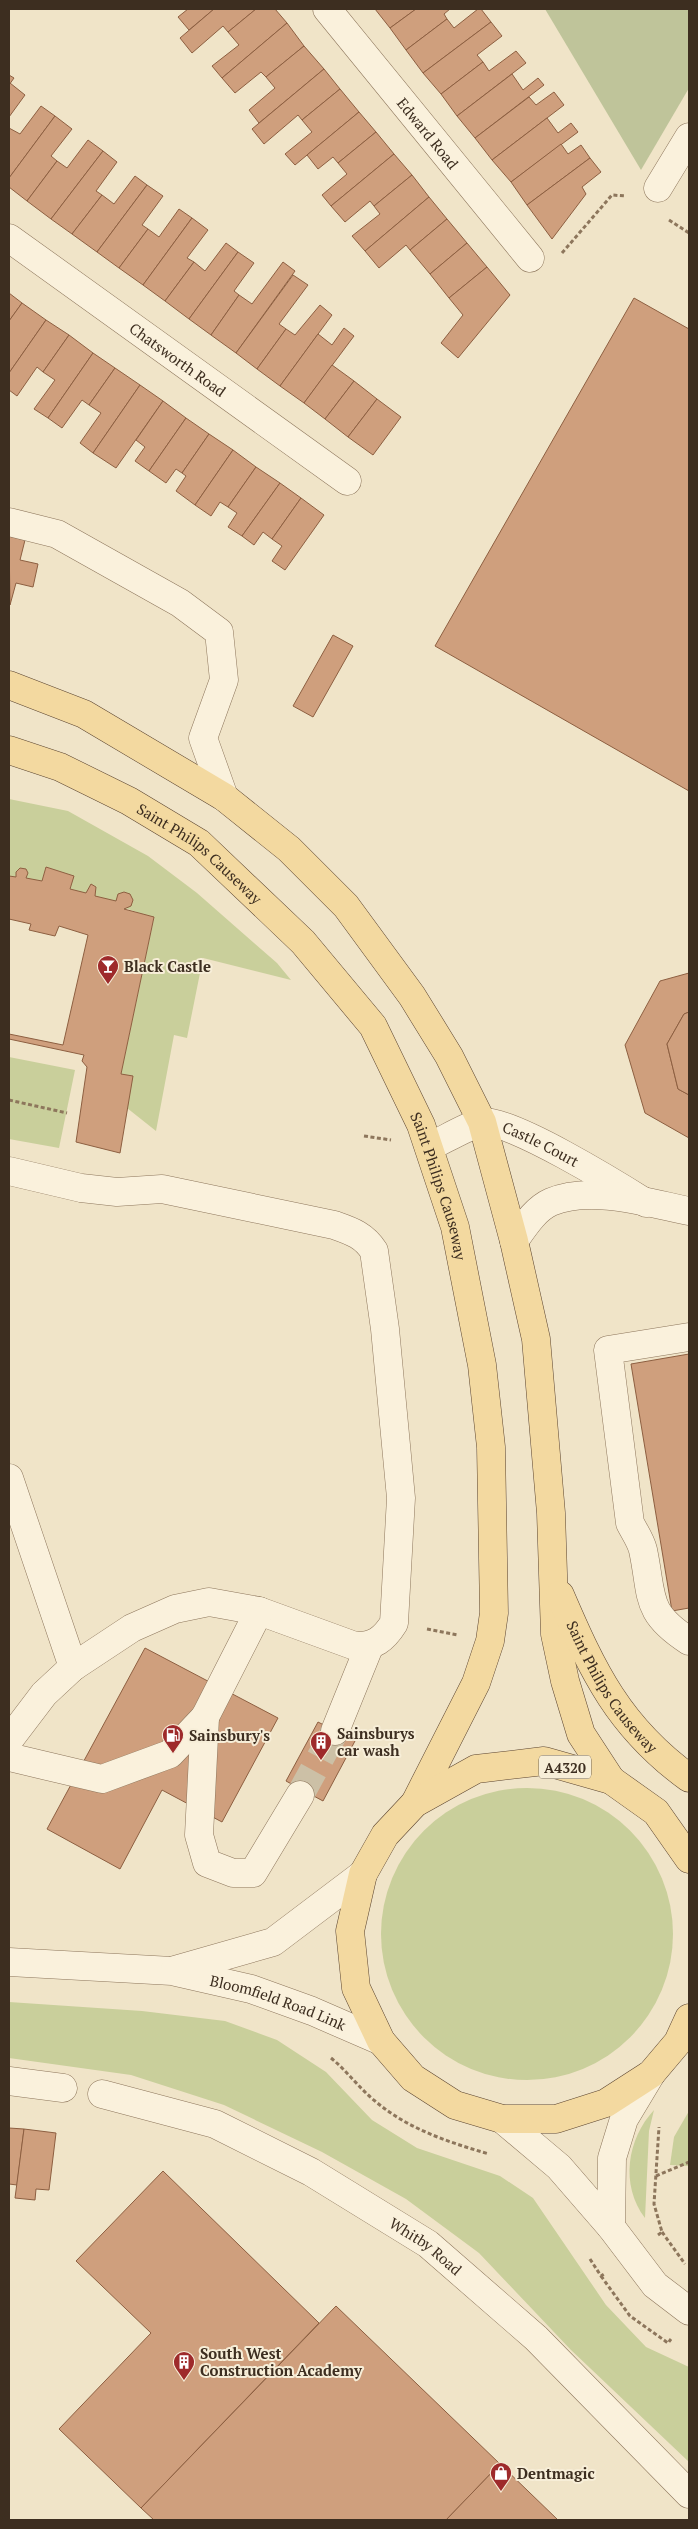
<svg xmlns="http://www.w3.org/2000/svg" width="698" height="2529" viewBox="0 0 698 2529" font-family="'PT Serif',serif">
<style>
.green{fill:#c9cf9b}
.cemetery{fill:#bfc49a}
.building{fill:#cf9f7d;stroke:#8d5f41}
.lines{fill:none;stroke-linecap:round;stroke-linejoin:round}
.minor-tunnel{stroke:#ccc0a6;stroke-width:28;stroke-dasharray:28 14;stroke-linecap:butt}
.minor-casing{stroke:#8d765c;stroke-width:29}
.major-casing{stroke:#5b4430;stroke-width:29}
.path{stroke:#8d765c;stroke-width:3;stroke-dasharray:4 2.5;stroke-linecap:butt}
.minor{stroke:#faf1dc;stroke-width:28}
.major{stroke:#f3d9a0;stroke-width:28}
.labels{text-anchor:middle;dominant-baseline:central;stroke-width:4;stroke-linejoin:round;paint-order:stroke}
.shield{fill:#f7eed8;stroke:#756857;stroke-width:1}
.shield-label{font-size:14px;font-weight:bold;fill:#3d2e20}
.street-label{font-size:15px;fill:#3d2e20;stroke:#f7eed8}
.poi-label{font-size:15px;font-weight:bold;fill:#3d2e20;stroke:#f7eed8;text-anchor:start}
</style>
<rect width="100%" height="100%" fill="#f0e4c8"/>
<!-- green -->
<g class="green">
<path d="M9,799L68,811L148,856L197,893L277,963L291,980L203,958L187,1038L174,1035L156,1131L127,1108L121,1074L154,918L70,889L73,876L46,867L42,881L9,878Z"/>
<path d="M9,1057L75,1070L59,1148L9,1139Z"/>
<circle cx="527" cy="1934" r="146"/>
<path d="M9,2002L142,2011L225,2021L277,2040L326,2072L372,2120L417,2148L500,2176L533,2198L606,2305L646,2347L689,2367V2462L571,2350L479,2253L406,2199L322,2152L224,2105L131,2075L9,2058Z"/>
<path d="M654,2110L649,2131L645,2218C620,2185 627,2139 654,2110Z"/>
<path d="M689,2111V2166L670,2165L674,2137Z"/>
</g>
<!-- cemetery -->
<path class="cemetery" d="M545,9H689V88L641,170Z"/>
<!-- building -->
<g class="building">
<path d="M188,9H214L189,30L178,17Z"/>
<path d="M214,9H256L228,32L223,26L192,53L180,38Z"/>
<path d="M256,9H275L287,23L222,78L212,66L239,45L228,32Z"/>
<path d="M375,9H416L390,28Z"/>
<path d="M416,9H450L444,14L447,19L406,50L390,28Z"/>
<path d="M478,9H481L491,22L423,73L406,50L447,19L454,28Z"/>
<path d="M491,22L502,36L477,55L483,62L441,94L423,73Z"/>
<path d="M287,23L304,46L266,77L261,72L235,93L222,78Z"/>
<path d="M304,46L324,69L259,123L249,110L275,88L266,77Z"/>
<path d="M516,51L526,63L457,116L441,94L483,62L489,71Z"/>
<path d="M324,69L340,89L302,120L298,115L264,144L252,129Z"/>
<path d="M512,74L523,90L538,78L544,85L475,138L457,116Z"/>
<path d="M9,75L14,78L9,85Z"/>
<path d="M10,83L25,95L9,117V85Z"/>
<path d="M340,89L359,112L295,165L285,154L312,132L302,120Z"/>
<path d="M554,92L564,105L492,160L475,138L529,97L536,105Z"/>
<path d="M41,106L55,116L9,178V128L20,134Z"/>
<path d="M359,112L376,132L338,163L333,157L318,169L307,155Z"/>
<path d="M55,116L72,129L51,156L57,161L27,201L9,187V178Z"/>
<path d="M547,118L558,133L571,123L578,132L511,182L492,160Z"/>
<path d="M376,132L394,154L331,206L322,195L347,174L338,163Z"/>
<path d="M88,140L103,151L51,219L27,201L57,161L67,168Z"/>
<path d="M561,144L568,154L581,145L590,158L527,205L511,182Z"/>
<path d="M103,151L117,162L96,191L102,195L72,234L51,219Z"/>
<path d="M394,154L412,175L374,206L370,201L345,222L331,206Z"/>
<path d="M590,158L601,172L582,187L586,194L552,239L527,205Z"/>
<path d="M412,175L429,197L365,251L352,236L380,214L374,206Z"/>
<path d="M135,176L147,185L97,252L72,234L102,195L114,204Z"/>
<path d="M147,185L163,196L142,225L148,229L119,268L97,252Z"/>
<path d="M429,197L447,219L410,250L406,245L379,268L365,251Z"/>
<path d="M179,209L192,218L143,285L119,268L148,229L159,237Z"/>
<path d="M192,218L208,230L187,258L194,262L165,301L143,285Z"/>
<path d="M447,219L467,243L430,274L410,250Z"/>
<path d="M226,243L238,252L189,319L165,301L194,262L205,271Z"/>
<path d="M467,243L487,267L449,298L430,274Z"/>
<path d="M238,252L254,263L234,291L239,295L211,335L189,319Z"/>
<path d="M283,262L295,271L236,353L211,335L239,295L252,304Z"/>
<path d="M487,267L510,295L458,358L441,343L463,315L449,298Z"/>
<path d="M293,275L308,285L279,324L286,329L257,369L236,353Z"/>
<path d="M9,293L22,303L9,321Z"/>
<path d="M634,298L689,329V791L435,646Z"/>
<path d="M22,303L46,320L9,373V321Z"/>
<path d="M320,305L332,315L280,386L257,369L286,329L295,335Z"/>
<path d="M46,320L69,335L43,372L37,367L17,396L9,390V373Z"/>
<path d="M344,328L354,336L304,403L280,386L318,334L332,345Z"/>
<path d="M69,335L93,353L48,418L34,409L55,380L43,372Z"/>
<path d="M93,353L115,368L89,405L82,400L62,428L48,418Z"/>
<path d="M332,365L354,381L325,419L304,403Z"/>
<path d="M115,368L140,385L93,453L80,443L101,413L89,405Z"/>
<path d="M354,381L377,399L348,437L325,419Z"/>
<path d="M140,385L163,401L116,468L93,453Z"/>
<path d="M377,399L401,417L373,455L348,437Z"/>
<path d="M163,401L186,418L149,471L135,461L145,447L136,440Z"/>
<path d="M186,418L209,434L182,473L176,469L166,483L149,471Z"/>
<path d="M209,434L233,450L195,505L176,491L186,476L182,473Z"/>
<path d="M233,450L256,467L228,507L220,502L211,516L195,505Z"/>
<path d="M256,467L280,483L242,536L228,527L237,513L228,507Z"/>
<path d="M280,483L301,498L272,539L263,532L254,545L242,536Z"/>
<path d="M301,498L324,515L285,570L272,561L282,546L272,539Z"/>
<path d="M9,536L25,540L20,560L38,564L33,587L16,583L10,605Z"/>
<path d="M333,635L353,646L313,717L293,706Z"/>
<path d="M46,867L74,876L70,889L86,893L91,884L96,887L95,896L116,901L118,894L124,892L130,894L133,900L131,906L124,909L154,917L121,1074L133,1076L120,1153L76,1142L87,1067L82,1061L84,1055L9,1039V1034L63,1045L88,935L59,926L55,936L29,930L31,924L9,919V876L16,877V872L20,868L26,869L28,873L26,878L42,881Z"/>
<path d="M689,973V1012L684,1014L667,1044L678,1089L689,1095V1138L645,1113L625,1045L660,981Z"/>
<path d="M689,1012V1095L678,1089L667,1044L684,1014Z"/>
<path d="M689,1354V1608L672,1611L631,1364Z"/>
<path d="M145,1648L278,1718L222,1822L162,1790L120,1869L47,1829Z"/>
<path d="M318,1722L355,1741L323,1801L286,1781Z"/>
<path d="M9,2128L24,2129L17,2185L9,2184Z"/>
<path d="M24,2129L56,2133L49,2190L36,2189L35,2200L15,2198Z"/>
<path d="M163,2171L319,2323L141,2508L59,2429L151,2333L76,2261Z"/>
<path d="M336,2306L500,2464L446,2520H154L141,2508Z"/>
<path d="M500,2464L558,2520H446Z"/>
</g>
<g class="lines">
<!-- minor-tunnel -->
<path class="minor-tunnel" d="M300,1795L335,1731"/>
<!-- minor casing -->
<g class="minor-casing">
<g id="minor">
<path id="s1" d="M327,9L530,258"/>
<path d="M658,188L689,137"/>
<path id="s2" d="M9,238L347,481"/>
<path d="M9,522L57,534L180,603L219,632L224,680L203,738L224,797"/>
<path id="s3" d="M429,1147C442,1141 469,1125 482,1122C509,1118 619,1186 646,1203"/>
<path d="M9,1171L81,1188L117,1192L162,1189L334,1225C351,1231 364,1235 374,1251L385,1329L401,1498L394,1623C384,1639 374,1647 355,1646L259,1611L209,1602L175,1609L132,1628L73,1667L44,1694L9,1740"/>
<path d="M514,1241C524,1227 535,1209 551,1202C591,1185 649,1203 689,1211"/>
<path d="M689,1337L608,1350L630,1523C634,1531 641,1541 643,1550C653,1597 644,1612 689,1641"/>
<path d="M9,1478L73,1667"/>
<path d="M205,1717L199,1835L207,1863L233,1873H253L300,1795"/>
<path d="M335,1731L369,1647"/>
<path d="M9,1757L102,1779L170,1754L205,1717L259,1611"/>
<path id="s4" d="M9,1962L172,1971L251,1989L312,2011L381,2041"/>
<path d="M175,1970L273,1942L363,1874"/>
<path d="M9,2081L63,2088"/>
<path id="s5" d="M102,2094L215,2124L311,2172L428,2244L536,2338L689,2494"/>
<path d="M502,2119L559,2167L611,2227L655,2285L689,2311"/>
<path d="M611,2227L612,2158L624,2119L651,2074"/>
</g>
</g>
<!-- major casing -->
<g class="major-casing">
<g id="major">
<path d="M9,685L84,714L224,797L289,849L346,906L412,996L449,1056L482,1122L514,1241L536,1339L551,1513L555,1634L565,1681L581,1734L611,1780"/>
<path id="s6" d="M9,750L60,767L129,801L199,843L303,942L373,1026L421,1125L455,1227L482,1365L491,1447L494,1613L490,1641L476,1683L415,1803"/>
<path id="s7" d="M560,1595C593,1672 619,1727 689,1778"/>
<path d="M689,1859L656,1812L611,1780L544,1761L476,1769L415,1803L385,1835L363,1874L350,1931L356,1988L381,2041L413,2078L455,2105L502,2119H556L606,2103L651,2074L678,2042L689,2018"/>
</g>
</g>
<!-- path -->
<g class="path">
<path d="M669,220L689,233"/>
<path d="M562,253L612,195L626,196"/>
<path d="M9,1100L67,1113"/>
<path d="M364,1136L391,1140"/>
<path d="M427,1629L458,1635"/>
<path d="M331,2058C347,2071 359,2088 375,2101C408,2129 448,2142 489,2154"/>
<path d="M656,2176L689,2162"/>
<path d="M662,2232L685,2264"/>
<path d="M658,2235L662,2232L654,2204L659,2127"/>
<path d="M590,2259L601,2276L604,2274"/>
<path d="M601,2276L630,2316L668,2343L671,2339"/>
</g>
<!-- minor -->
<use href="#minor" class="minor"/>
<!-- major -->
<use href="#major" class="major"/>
</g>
<!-- icons -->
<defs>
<g id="bar-pin" transform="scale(1.125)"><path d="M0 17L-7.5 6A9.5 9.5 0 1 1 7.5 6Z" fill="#9e2a2b" stroke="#f7eed8"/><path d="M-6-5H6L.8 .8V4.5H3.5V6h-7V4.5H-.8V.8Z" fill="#fff"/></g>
<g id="fuel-pin" transform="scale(1.125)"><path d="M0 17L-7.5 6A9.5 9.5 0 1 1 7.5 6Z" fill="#9e2a2b" stroke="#f7eed8"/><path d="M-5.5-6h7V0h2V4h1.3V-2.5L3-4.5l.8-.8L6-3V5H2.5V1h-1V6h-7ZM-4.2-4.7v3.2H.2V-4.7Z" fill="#fff"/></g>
<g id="building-pin" transform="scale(1.125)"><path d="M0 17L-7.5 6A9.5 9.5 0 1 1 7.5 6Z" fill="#9e2a2b" stroke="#f7eed8"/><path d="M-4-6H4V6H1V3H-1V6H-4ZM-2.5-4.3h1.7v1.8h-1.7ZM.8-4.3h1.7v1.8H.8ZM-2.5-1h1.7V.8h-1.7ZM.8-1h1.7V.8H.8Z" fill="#fff"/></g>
<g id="shop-pin" transform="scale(1.125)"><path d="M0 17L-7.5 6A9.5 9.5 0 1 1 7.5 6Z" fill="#9e2a2b" stroke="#f7eed8"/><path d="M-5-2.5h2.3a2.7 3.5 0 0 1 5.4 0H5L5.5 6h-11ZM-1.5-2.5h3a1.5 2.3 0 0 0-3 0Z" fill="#fff"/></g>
</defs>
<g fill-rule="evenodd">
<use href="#bar-pin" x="108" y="966"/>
<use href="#fuel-pin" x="173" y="1735"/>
<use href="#building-pin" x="321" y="1742"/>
<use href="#building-pin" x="184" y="2362"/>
<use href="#shop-pin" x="501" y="2473"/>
</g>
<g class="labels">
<!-- shield labels -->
<rect class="shield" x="539" y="1755.5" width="52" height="23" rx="4"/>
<g class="shield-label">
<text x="565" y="1767">A4320</text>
</g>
<!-- street labels -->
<g class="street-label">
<text stroke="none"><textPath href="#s1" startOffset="160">Edward Road</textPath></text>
<text stroke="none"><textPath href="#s2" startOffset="208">Chatsworth Road</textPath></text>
<text stroke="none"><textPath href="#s6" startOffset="219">Saint Philips Causeway</textPath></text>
<text stroke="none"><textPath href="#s3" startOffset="122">Castle Court</textPath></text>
<text stroke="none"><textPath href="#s6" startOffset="639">Saint Philips Causeway</textPath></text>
<text stroke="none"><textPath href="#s7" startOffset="106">Saint Philips Causeway</textPath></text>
<text stroke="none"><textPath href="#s4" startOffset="274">Bloomfield Road Link</textPath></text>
<text stroke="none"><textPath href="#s5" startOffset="361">Whitby Road</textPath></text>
</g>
<!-- poi labels -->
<g class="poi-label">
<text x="124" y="966">Black Castle</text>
<text x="337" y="1733">Sainsburys<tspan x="337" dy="17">car wash</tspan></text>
<text x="189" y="1735">Sainsbury's</text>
<text x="200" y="2353">South West<tspan x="200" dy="17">Construction Academy</tspan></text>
<text x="517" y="2473">Dentmagic</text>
</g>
</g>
<!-- border -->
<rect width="698" height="2529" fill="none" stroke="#3d2e20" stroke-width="20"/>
</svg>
